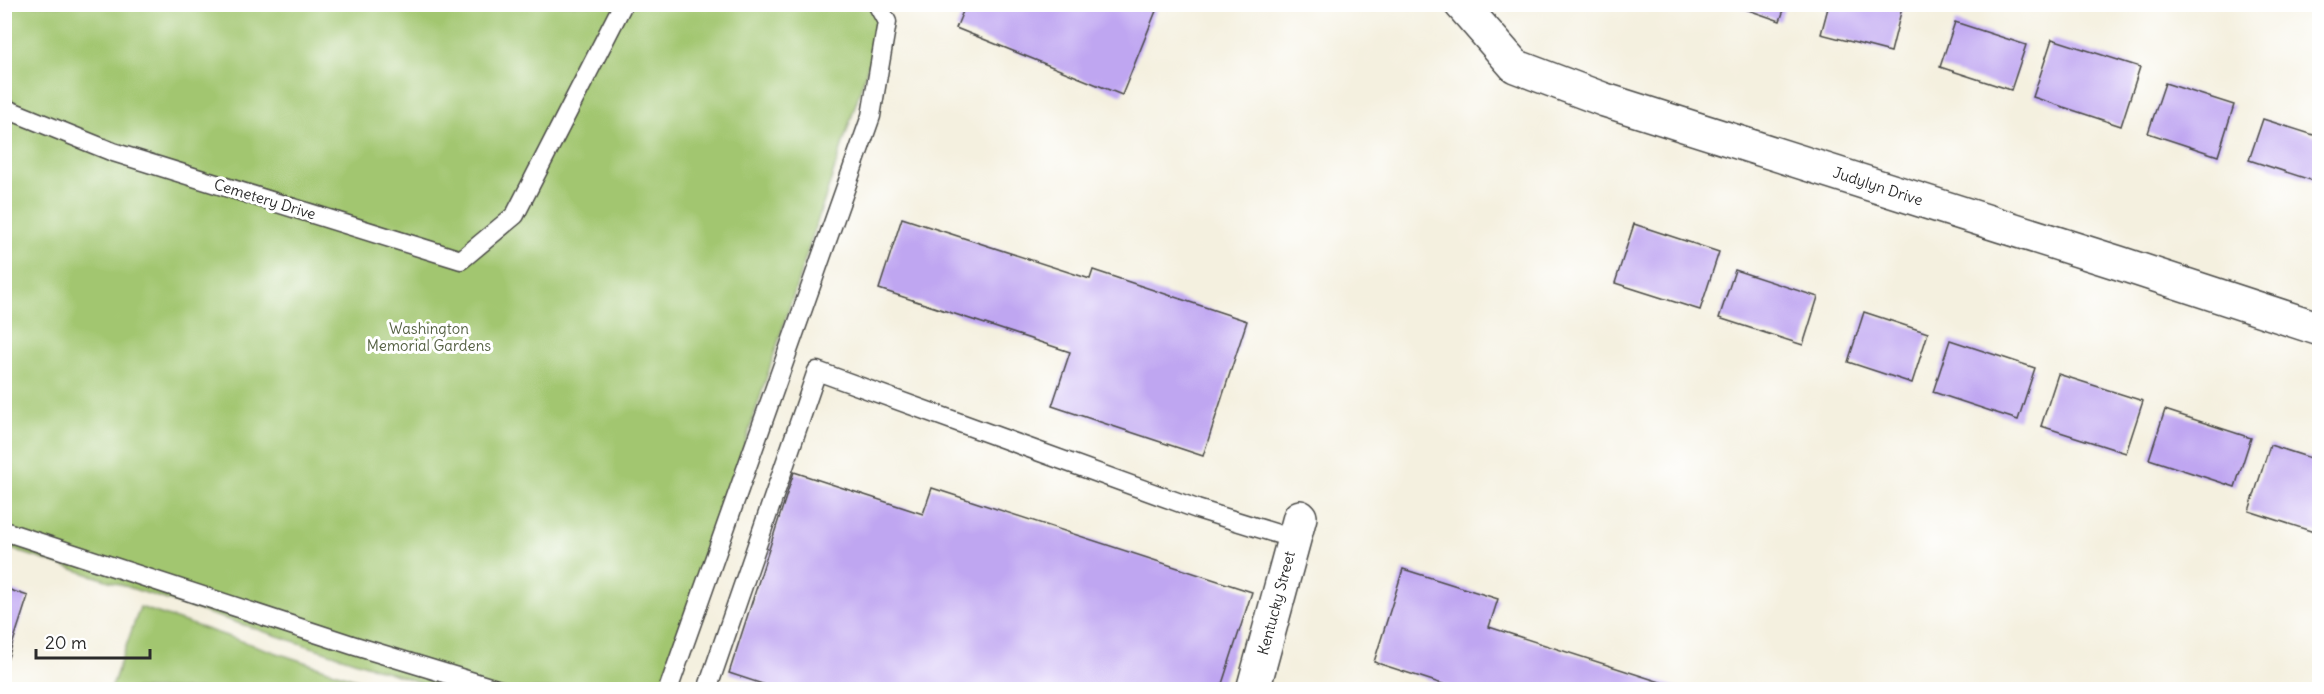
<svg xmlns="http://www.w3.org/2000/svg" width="2324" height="694" viewBox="0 0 2324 694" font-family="Delius,sans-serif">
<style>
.green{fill:#a2c66f;stroke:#66784d;stroke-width:1.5}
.building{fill:#bfa6f1}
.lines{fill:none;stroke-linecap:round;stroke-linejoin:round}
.lane-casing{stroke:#494946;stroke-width:21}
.street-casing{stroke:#494946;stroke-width:36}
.lane{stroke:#fff;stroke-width:18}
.street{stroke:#fff;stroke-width:33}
.labels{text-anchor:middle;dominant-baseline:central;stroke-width:6;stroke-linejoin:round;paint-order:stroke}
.street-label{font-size:15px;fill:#2b2b2b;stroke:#fff}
.park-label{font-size:15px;fill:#556143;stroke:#fff}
</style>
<rect width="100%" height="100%" fill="#fff"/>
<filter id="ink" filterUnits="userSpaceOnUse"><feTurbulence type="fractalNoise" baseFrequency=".0167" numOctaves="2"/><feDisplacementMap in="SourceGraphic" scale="12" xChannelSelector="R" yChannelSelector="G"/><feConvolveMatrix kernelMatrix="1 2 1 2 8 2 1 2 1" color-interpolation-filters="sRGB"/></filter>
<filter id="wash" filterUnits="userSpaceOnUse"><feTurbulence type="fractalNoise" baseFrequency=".008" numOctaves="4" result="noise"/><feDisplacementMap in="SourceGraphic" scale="24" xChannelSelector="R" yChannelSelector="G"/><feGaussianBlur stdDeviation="1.35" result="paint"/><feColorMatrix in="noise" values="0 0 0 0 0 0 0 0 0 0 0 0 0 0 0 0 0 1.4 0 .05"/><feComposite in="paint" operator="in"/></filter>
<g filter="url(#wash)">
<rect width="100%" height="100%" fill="#f4f0df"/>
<!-- green -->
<g class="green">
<path d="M5,5H888L665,689H440L5,547Z"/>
<path d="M140,607L385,689H111Z"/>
</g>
<g id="blocks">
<!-- building -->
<g class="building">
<path d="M966,4H1154L1158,6L1122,95L956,28Z"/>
<path d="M1731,4H1786L1780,21Z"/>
<path d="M1829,4H1903L1891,52L1821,34Z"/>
<path d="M1955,22L2026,45L2011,90L1940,67Z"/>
<path d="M2052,39L2140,67L2121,126L2033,97Z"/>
<path d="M2165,83L2234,105L2218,156L2148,133Z"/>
<path d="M2263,119L2320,137V183L2249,160Z"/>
<path d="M902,218L1090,279L1093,270L1247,321L1203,456L1052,406L1070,352L879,289Z"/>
<path d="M1634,224L1719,252L1700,310L1615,283Z"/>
<path d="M1735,270L1818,297L1803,345L1719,318Z"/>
<path d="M1864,312L1928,333L1912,383L1848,362Z"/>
<path d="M1950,340L2035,368L2018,420L1933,392Z"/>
<path d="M2058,374L2143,401L2126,453L2041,426Z"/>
<path d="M2165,410L2251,438L2235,487L2149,459Z"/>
<path d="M2270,445L2320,461V534L2249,511Z"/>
<path d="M794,472L923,514L932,488L1252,592L1220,690H781L729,673Z"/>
<path d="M1403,569L1498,599L1489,627L1685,690H1461L1374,662Z"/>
<path d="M4,588L28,596L5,667H4Z"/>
</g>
</g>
</g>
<g filter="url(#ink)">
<use href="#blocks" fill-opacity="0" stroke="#494946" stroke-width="1.5"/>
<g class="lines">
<!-- lane casing -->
<g class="lane-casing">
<g id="lane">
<path d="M4,108L113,152L461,260L515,215L623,4"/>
<path d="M4,531L352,645L500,690"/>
<path d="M668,690L871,116L887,22L877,4"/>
<path d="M707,690L817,371L1197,509L1294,539"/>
</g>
</g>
<!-- street casing -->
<g class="street-casing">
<g id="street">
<path d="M1461,4L1515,66L1605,100L2119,263L2320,329"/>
<path d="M1253,690L1300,517"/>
</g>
</g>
<!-- lane -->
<use href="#lane" class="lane"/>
<!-- street -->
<use href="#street" class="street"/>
</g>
</g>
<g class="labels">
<!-- street labels -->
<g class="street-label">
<text transform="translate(1878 186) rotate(18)">Judylyn Drive</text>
<text transform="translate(265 199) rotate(17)">Cemetery Drive</text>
<text transform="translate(1276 603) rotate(-75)">Kentucky Street</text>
</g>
<!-- park labels -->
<g class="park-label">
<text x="429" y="328">Washington<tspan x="429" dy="17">Memorial Gardens</tspan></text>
</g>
</g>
<!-- margin -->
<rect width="2324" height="694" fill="none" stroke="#fff" stroke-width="24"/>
<!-- scale -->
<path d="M36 649v9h114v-9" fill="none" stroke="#2b2b2b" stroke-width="3"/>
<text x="45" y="649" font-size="18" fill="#2b2b2b" stroke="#ffffff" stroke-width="4.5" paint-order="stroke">20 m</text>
</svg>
